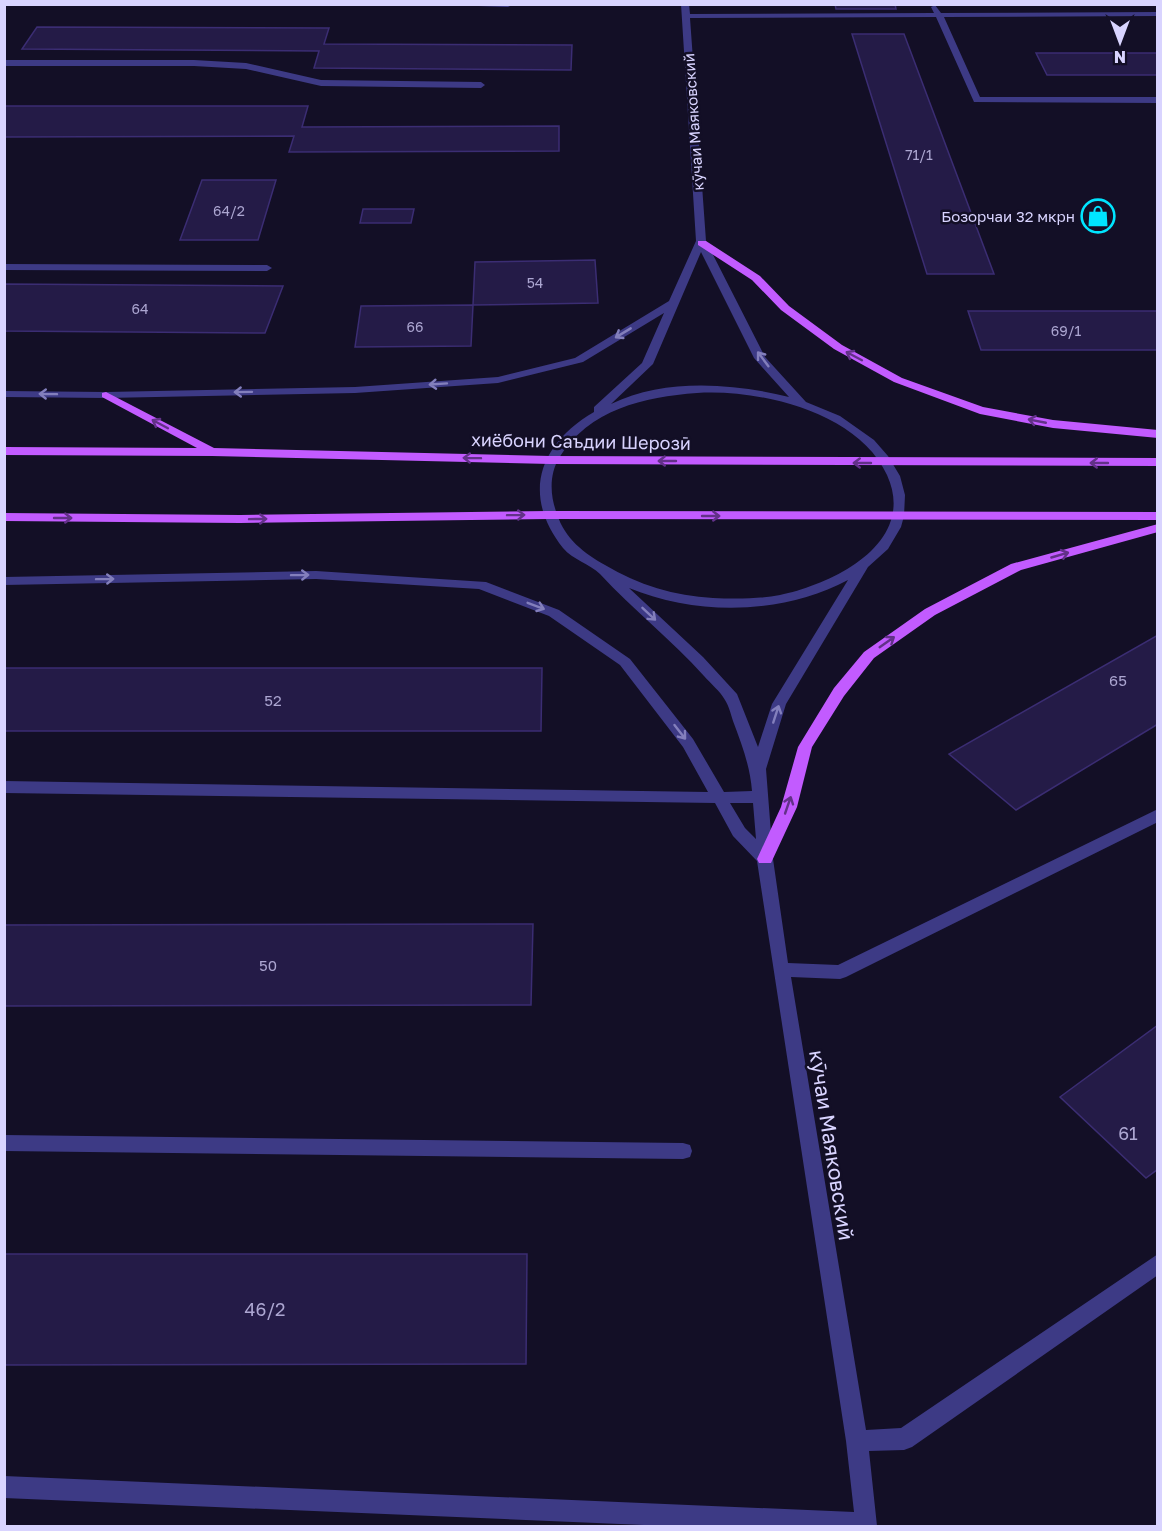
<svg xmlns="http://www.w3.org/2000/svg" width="1162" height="1531" viewBox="0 0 1162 1531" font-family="'Golos Text',sans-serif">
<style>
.building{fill:#241b47;stroke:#3b2d73;stroke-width:1.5}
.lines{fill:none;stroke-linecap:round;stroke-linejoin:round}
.minor{fill:#3d3a85;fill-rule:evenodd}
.major{fill:#c25bff;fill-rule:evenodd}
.oneway{stroke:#837fbc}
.oneway2{stroke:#623188}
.labels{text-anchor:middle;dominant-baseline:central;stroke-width:5;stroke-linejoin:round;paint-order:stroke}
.far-number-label{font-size:14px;fill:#aca6d1}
.far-street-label{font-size:15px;fill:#d9d4ff;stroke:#130f26}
.far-poi-label{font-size:15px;fill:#d9d4ff;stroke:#130f26;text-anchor:end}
.number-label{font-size:15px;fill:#aca6d1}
.street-label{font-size:18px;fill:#d9d4ff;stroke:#130f26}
.near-number-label{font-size:18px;fill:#aca6d1}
.near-street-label{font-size:21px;fill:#d9d4ff;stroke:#130f26}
</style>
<rect width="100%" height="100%" fill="#130f26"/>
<!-- building -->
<g class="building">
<path d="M835,4H895L896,9H836Z"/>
<path d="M37,27L329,28L324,44L572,45L571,70L314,68L319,51L22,49Z"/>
<path d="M852,34H904L994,274H927Z"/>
<path d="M1036,53H1158V75H1047Z"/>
<path d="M4,106H308L302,127L559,126V151L289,152L294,136L4,137Z"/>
<path d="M202,180H276L258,240H180Z"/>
<path d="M363,209H414L411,223H360Z"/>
<path d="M595,260L598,303L473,305L475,262Z"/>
<path d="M4,284L283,286L265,333L4,331Z"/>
<path d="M473,305L471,346L355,347L361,306Z"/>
<path d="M968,311H1158V350H981Z"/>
<path d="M1158,635V724L1016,810L949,754Z"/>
<path d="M4,668H542L541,731H4Z"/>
<path d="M533,924L531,1005L4,1006V925Z"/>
<path d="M1158,1025V1169L1146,1178L1060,1097Z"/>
<path d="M4,1254H527L526,1364L4,1365Z"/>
</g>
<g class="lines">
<!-- minor -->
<g class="minor">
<path d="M418,4H512V5L508,7Z"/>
<path d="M681,4H689L690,14L934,13L931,7L935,5L941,13L1158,12V16L944,17L980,97H1158V103L974,102L936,17L690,18L706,241L765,357L806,402L840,416L874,440L888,456L900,476L905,495L904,516L901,527L888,549L868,567L786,704L766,769L773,859L788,963L838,965L1158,809V822L846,977L840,979L791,977L866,1430L901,1428L1158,1254V1275L912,1447L904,1450L869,1451L877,1526H667L4,1498V1476L854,1512L846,1441L757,861L733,836L715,803L4,793V781L708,792L683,747L620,665L549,616L479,589L316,579L4,585V577L316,571L486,582L559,610L630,659L693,739L724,792L752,791C750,766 742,745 733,721C731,715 729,706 725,700C720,691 711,684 704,676C672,640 633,610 600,574C590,564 573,560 563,548C521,495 539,444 594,412V407L642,363L664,313L583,362L498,383L355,393L106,398L4,397V391L106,392L355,387L498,377L575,358L669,301L696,241ZM701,252L754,358L789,397C733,383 664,378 611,404L653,364ZM697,393C760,389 858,412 887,475C918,543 833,584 780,595C758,599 735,599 713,598C675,596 638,585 605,565C584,553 565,539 557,514C550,496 549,475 559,458C589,409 644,397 697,393ZM848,580L772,704L758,747L737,694L703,657L629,588C697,616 782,615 848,580ZM730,803H753L756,839L745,828Z"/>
<path d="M4,60H194L246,63L321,80L481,82L485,85L481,88L321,86L246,69L194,66H4Z"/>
<path d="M4,264L267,265L272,268L267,271L4,270Z"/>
<path d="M4,1135L683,1143L690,1145L692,1151L690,1157L683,1159L4,1151Z"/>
</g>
<!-- major -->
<g class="major">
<path d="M698,241H706L760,276L789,306L842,345L902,378L983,407L1053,420L1158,430V438L1053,428L980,414L894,382L834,349L781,310L752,280L698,245Z"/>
<path d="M106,392L214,448L550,456L1158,458V466L550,464L212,456L4,455V447L197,448L102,397V393Z"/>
<path d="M548,511L1158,512V520L548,519L240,523L4,521V513L240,515Z"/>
<path d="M1158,524V532L1021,570L935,615L874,658L844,696L812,747L797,807L771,863H759L757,859L781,807L798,747L834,688L864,652L925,609L1011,564Z"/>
</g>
</g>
<!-- one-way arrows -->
<defs><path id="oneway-shaft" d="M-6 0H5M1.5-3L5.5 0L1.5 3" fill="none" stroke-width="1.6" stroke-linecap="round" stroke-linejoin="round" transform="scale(1.5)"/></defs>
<g class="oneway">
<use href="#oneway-shaft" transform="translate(623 333) rotate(149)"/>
<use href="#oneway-shaft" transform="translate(763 359) rotate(-127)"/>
<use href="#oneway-shaft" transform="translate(438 384) rotate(176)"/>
<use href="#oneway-shaft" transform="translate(243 392) rotate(179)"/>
<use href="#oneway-shaft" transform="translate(48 394) rotate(-179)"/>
<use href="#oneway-shaft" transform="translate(300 575) rotate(-1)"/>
<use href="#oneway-shaft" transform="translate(105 579) rotate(-1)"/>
<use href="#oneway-shaft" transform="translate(536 606) rotate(21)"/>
<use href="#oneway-shaft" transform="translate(649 614) rotate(43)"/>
<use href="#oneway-shaft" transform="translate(776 714) rotate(-72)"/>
<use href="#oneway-shaft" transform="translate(680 732) rotate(52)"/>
</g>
<g class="oneway2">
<use href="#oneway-shaft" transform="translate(854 356) rotate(-152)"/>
<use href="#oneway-shaft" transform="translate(1037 421) rotate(-169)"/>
<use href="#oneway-shaft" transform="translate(160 424) rotate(-152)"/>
<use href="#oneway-shaft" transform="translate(472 458) rotate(-179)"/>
<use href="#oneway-shaft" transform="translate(667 461) rotate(-180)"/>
<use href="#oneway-shaft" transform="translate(862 463) rotate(-180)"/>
<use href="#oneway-shaft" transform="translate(1099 463) rotate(180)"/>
<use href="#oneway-shaft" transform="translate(516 515) rotate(-1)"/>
<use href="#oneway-shaft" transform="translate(711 516)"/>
<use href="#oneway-shaft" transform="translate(63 518)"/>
<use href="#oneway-shaft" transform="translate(258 519) rotate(-1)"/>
<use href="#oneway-shaft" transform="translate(1060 555) rotate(-16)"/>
<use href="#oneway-shaft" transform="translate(887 642) rotate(-35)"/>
<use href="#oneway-shaft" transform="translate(788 805) rotate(-71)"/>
</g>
<!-- icons -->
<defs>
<g id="shop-ring" transform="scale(1.725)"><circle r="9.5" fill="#130f26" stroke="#00e5ff" stroke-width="1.5"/><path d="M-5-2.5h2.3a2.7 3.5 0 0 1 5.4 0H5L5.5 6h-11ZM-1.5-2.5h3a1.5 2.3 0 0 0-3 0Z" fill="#00e5ff"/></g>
</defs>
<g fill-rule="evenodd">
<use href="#shop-ring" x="1098" y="216"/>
</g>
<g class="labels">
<!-- far-number labels -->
<g class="far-number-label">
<text x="919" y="154">71/1</text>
<text x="229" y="210">64/2</text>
<text x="535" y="282">54</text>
<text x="140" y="308">64</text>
<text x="415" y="326">66</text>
<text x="1066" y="330">69/1</text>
</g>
<!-- far-street labels -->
<g class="far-street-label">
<text transform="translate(693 122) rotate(-94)">кӯчаи Маяковский</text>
</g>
<!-- far-poi labels -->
<g class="far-poi-label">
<text x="1075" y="216">Бозорчаи 32 мкрн</text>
</g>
<!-- number labels -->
<g class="number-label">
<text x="1118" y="680">65</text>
<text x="273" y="700">52</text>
<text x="268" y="965">50</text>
</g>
<!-- street labels -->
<g class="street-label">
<text transform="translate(581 441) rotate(1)">хиёбони Саъдии Шерозӣ</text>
</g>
<!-- near-number labels -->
<g class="near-number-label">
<text x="1128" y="1133">61</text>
<text x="265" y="1309">46/2</text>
</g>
<!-- near-street labels -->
<g class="near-street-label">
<text transform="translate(832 1145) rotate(81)">кӯчаи Маяковский</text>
</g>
</g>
<!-- border -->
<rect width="1162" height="1531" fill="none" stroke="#d9d4ff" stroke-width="12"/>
<!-- north arrow -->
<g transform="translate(1120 42) rotate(180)" stroke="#130f26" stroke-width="4.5" paint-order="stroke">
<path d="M0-4.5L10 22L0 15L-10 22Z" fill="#d9d4ff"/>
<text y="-9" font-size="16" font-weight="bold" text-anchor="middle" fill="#d9d4ff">N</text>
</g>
</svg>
